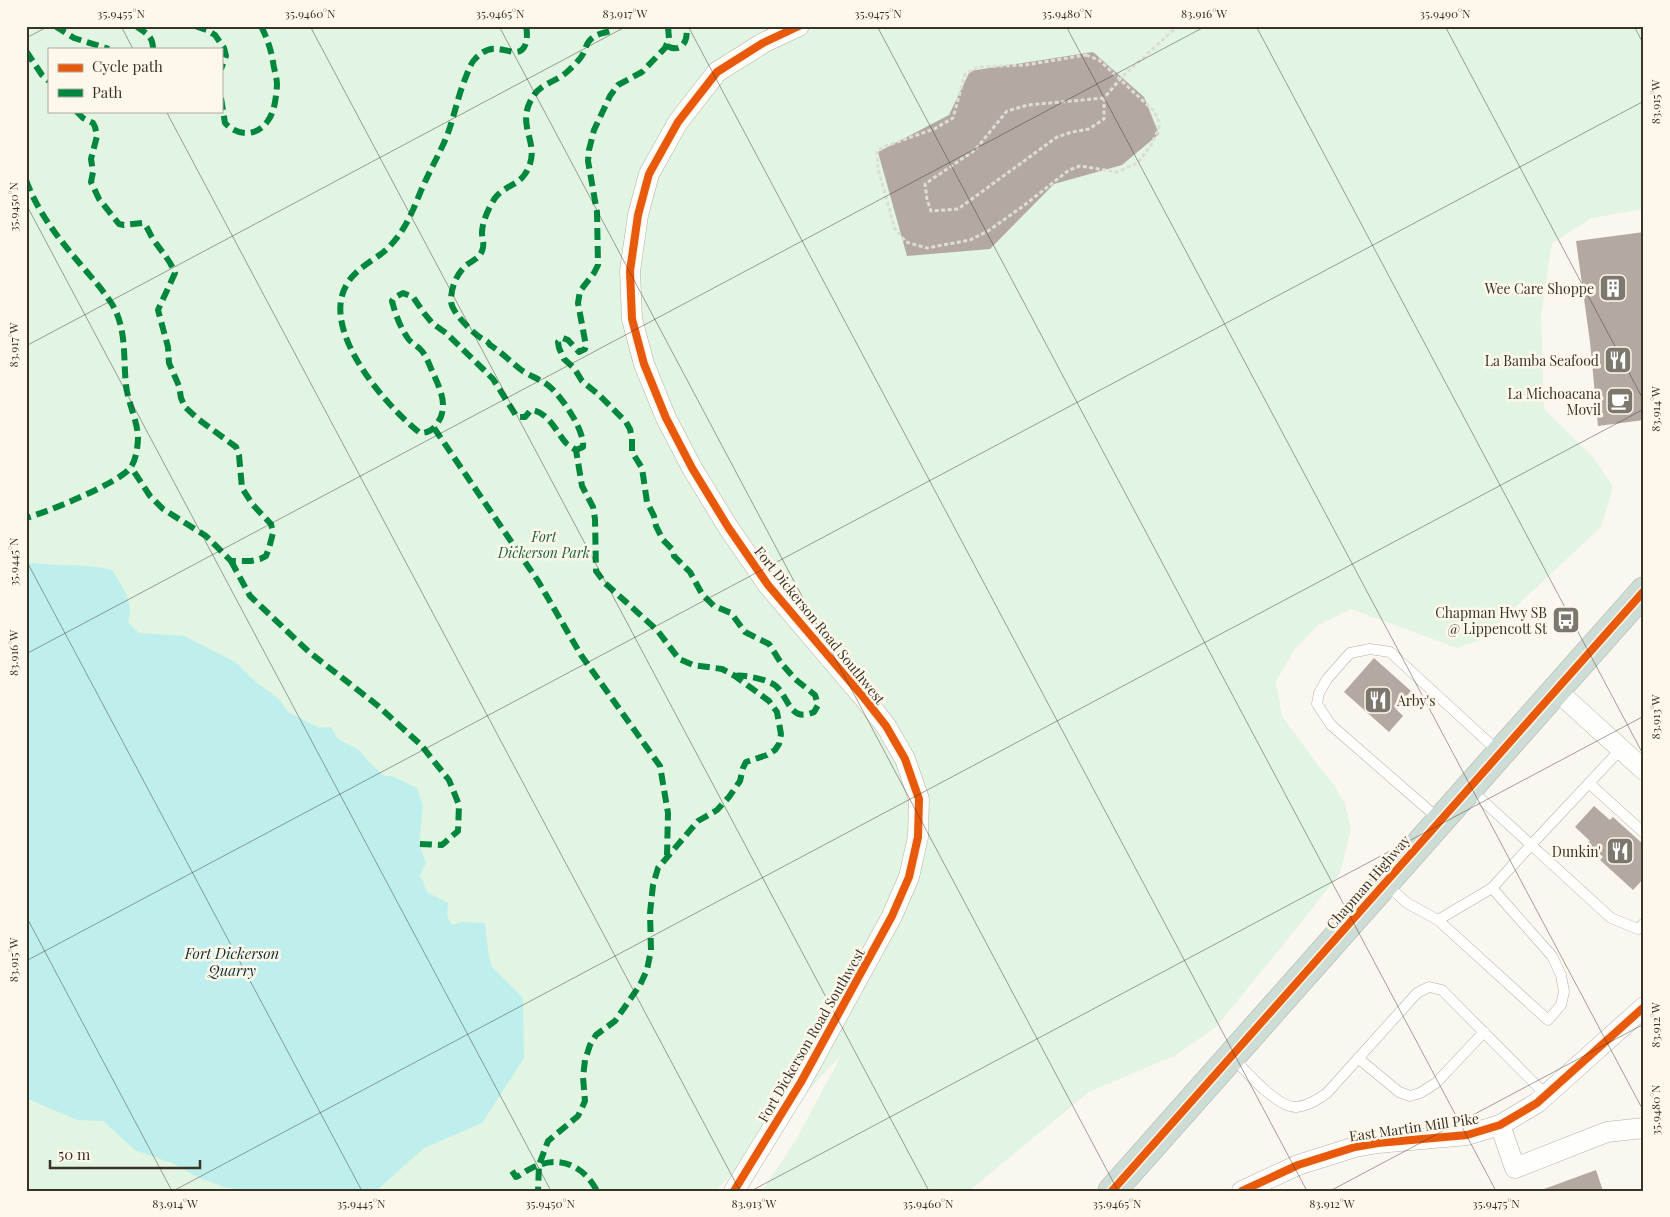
<svg xmlns="http://www.w3.org/2000/svg" width="1670" height="1217" viewBox="0 0 1670 1217" font-family="'Playfair Display',serif">
<style>
.green{fill:#e2f4e2;fill-rule:evenodd}
.water{fill:#beefec}
.building{fill:#b3a9a1}
.lines{fill:none;stroke-linecap:round;stroke-linejoin:round}
.lane-casing{stroke:#b5b1a8;stroke-width:11}
.street-casing{stroke:#b5b1a8;stroke-width:21}
.highway-casing{stroke:#a3b2a7;stroke-width:29}
.path{stroke:#dddcd9;stroke-width:3;stroke-dasharray:4 2.5;stroke-linecap:butt}
.lane{stroke:#fefefd;stroke-width:10}
.street{stroke:#fefefd;stroke-width:20}
.highway{stroke:#cdddd6;stroke-width:28}
.quiet{stroke:#00873e;stroke-width:6;stroke-dasharray:12 6;stroke-linecap:butt}
.cycleway-casing{stroke:#fef8ec;stroke-width:11}
.cycleway{stroke:#e8590c;stroke-width:8}
.ticks{fill:none;stroke:#3a3428;stroke-width:1;stroke-opacity:0.45}
.labels{text-anchor:middle;dominant-baseline:central;stroke-width:5;stroke-linejoin:round;paint-order:stroke}
.poi-label{font-size:14px;fill:#3a3428;stroke:#fef8ec;text-anchor:end}
.park-label{font-size:14px;font-style:italic;fill:#1b6438;stroke:#fef8ec}
.street-label{font-size:14px;fill:#3a3428;stroke:#fef8ec}
.water-label{font-size:15px;font-style:italic;fill:#0c3030;stroke:#fef8ec}
.neatline{fill:none;stroke:#3a3428;stroke-width:2}
.ticks-label{font-size:12px;text-anchor:middle;fill:#3a3428}
</style>
<rect width="100%" height="100%" fill="#faf7f0"/>
<!-- green -->
<path class="green" d="M26,26H1644V209L1592,218L1552,243L1541,315L1544,409L1593,457L1613,487L1601,527L1480,640L1457,648L1351,609L1318,625L1295,649L1276,681L1282,716L1317,764L1334,785L1345,804L1351,829L1340,873L1292,934L1216,1027L1176,1055L1089,1092L969,1191H762L796,1140L842,1054L716,1191H26ZM49,49H221V111H49Z"/>
<!-- water -->
<path class="water" d="M26,562C55,567 84,563 112,570C122,586 135,603 128,622L139,633L184,636L235,662L256,682L280,700L288,712L319,728L331,727L338,739L359,750L370,763L384,776H392L417,788L423,806L419,844L426,863L420,875L427,892L448,903L447,916L452,925L461,922L485,923L488,951L492,967L523,998L524,1058L482,1123L424,1148L376,1191H249L224,1187L197,1177L174,1164L135,1150L103,1121L77,1120L26,1098Z"/>
<!-- building -->
<g class="building">
<path d="M1093,52L1144,97L1159,134L1122,165L1054,184L990,249L907,256L878,152L949,115L970,71Z"/>
<path d="M1644,232V420L1598,426L1590,342L1576,241Z"/>
<path d="M1374,658L1411,691L1396,709L1403,716L1389,732L1344,692Z"/>
<path d="M1594,806L1610,820L1613,817L1644,845V878L1633,890L1600,860L1603,857L1588,843L1590,841L1575,827Z"/>
<path d="M1596,1170L1603,1191H1545L1544,1189Z"/>
</g>
<g class="lines">
<!-- lane casing -->
<g class="lane-casing">
<g id="lane">
<path d="M1589,783L1644,833"/>
<path d="M1470,789L1611,918L1638,929L1644,923"/>
<path d="M1440,820L1331,725L1317,704L1319,693L1327,679L1350,653L1370,649L1390,652L1499,752"/>
<path d="M1386,884L1407,903L1438,920L1492,888L1531,845L1621,749"/>
<path d="M1438,920L1548,1020L1561,1005L1564,992L1561,975L1552,956L1492,888"/>
<path d="M1232,1057C1245,1070 1277,1108 1296,1107C1308,1106 1317,1100 1327,1093L1417,993L1429,987L1442,990L1546,1095"/>
<path d="M1358,1058L1399,1092L1410,1096L1420,1093L1436,1083L1484,1032"/>
</g>
</g>
<!-- street casing -->
<g class="street-casing">
<g id="street">
<path d="M1556,690L1644,770"/>
<path d="M1500,1125L1515,1168L1607,1132L1644,1128"/>
<path d="M734,1191L801,1082L892,916L909,877L918,837L919,799L905,759L886,726L864,698L768,585L728,527L692,468L666,418L644,364L632,319L630,271L638,215L649,174L678,122L717,72L763,43L799,26"/>
<path d="M1242,1191L1298,1165L1355,1147L1378,1143L1467,1135L1500,1125L1537,1103L1644,1007"/>
</g>
</g>
<!-- highway casing -->
<g class="highway-casing">
<path id="highway" d="M1112,1191L1644,591"/>
</g>
<!-- path -->
<g class="path">
<path d="M1086,55L1099,60L1154,111L1159,122V128L1151,145L1138,163L1117,172L1080,166L1069,170L1022,207L988,231L970,240L927,248L906,242L895,229L878,169L877,151L886,146L934,129L953,118L965,74L978,67L1025,65Z"/>
<path d="M1104,98L1028,105L1007,111L975,150L925,184L927,199L931,211L958,209L1057,137L1072,132L1089,129L1104,119V98L1122,77L1178,26"/>
</g>
<!-- lane -->
<use href="#lane" class="lane"/>
<!-- street -->
<use href="#street" class="street"/>
<!-- highway -->
<use href="#highway" class="highway"/>
<!-- quiet -->
<g class="quiet">
<path d="M55,26L74,38L109,49"/>
<path d="M136,26C145,33 153,35 153,49"/>
<path d="M195,26L207,30L215,35L224,48L226,56L221,69"/>
<path d="M526,26C528,35 528,54 513,52C498,49 489,44 475,59C470,64 468,72 465,79C456,101 453,125 442,147C434,164 425,180 418,198C409,220 400,239 381,254C370,262 354,271 347,284C319,330 386,406 420,433C426,433 432,431 436,425C450,408 440,388 432,371C429,364 426,355 421,350C417,345 410,343 407,337C400,327 395,313 392,301L394,298L403,293L413,297L424,313L432,323L446,333L484,370L493,379L517,417H525L531,410C549,412 556,432 566,443C569,446 573,448 576,450L582,486L593,507L595,519L596,571L605,583L657,630L679,659L693,665L722,669L735,676L769,701L777,712L781,734L779,744L775,750L767,755L746,762L743,768L740,781L729,797L717,810L698,821L658,868L653,885L650,913L651,950L647,970L640,985L615,1021L596,1035L590,1045L585,1060L583,1077L585,1101L581,1110L578,1116L548,1141L539,1165L538,1191"/>
<path d="M668,26L669,39L665,48L642,72L618,85L610,96L594,130L589,150L588,161L597,212L598,265L594,273L580,291L578,303L586,346L585,349L579,352L568,340L563,338L558,342L559,348L564,359L574,368L582,381L599,395L626,422L630,429L632,438V452L642,468L647,502L654,516L656,526L663,540L673,550L674,556L690,572L702,594L714,606L731,613L745,632L769,644L781,663L795,679L815,695L818,705L814,712C790,723 789,698 776,686C770,680 743,674 735,676"/>
<path d="M667,46C682,54 689,40 686,26"/>
<path d="M26,51L42,75L49,81"/>
<path d="M221,98L225,123C237,136 256,137 267,122C275,112 276,97 277,85C277,77 274,70 273,62C271,49 267,38 261,26"/>
<path d="M76,111L83,118L93,123L95,127L97,136L91,159L93,172L91,182L99,199L119,224L124,225L143,223C148,227 149,233 153,239C161,251 170,260 175,273L158,310L168,347L169,363L179,386L181,398L185,407L198,419L236,447L239,455L242,488L253,505L271,524L273,533L269,548L266,556L260,559L251,561H231L206,536L163,509L150,496L131,467"/>
<path d="M26,180C38,213 59,239 81,265C92,278 103,290 112,304C127,329 123,357 126,385C128,403 137,419 138,437C138,445 136,460 131,467C120,483 47,512 26,518"/>
<path d="M434,428L538,581L581,655L660,766L668,813L667,855"/>
<path d="M576,450L583,447C585,431 562,397 550,387C541,379 529,376 520,369C510,361 501,352 490,345C487,340 485,341 481,338C472,332 451,312 451,301C451,287 457,272 468,264C474,260 479,258 482,251C485,244 482,240 482,233C482,222 489,207 495,198C503,187 518,185 525,174C545,144 512,127 534,95C542,83 558,81 568,71C572,67 580,60 583,54C586,48 586,43 592,38C598,33 606,33 613,30L614,26"/>
<path d="M231,561L250,596L309,652L377,705L421,745L449,780L459,805L458,831L442,845L419,844"/>
<path d="M512,1171L516,1177C521,1175 525,1171 530,1169C557,1154 583,1164 597,1191"/>
</g>
<!-- cycleway casing -->
<g class="cycleway-casing">
<g id="cycleway">
<path d="M734,1191L801,1082L892,916L909,877L918,837L919,799L905,759L886,726L864,698L768,585L728,527L692,468L666,418L644,364L632,319L630,271L638,215L649,174L678,122L717,72L763,43L799,26"/>
<path d="M1112,1191L1644,591"/>
<path d="M1242,1191L1298,1165L1355,1147L1378,1143L1467,1135L1500,1125L1537,1103L1644,1007"/>
</g>
</g>
<!-- cycleway -->
<use href="#cycleway" class="cycleway"/>
</g>
<!-- ticks -->
<path class="ticks" d="M121,26L133,49M310,26L929,1191M499,26L1118,1191M688,26L1307,1191M877,26L1496,1191M1066,26L1644,1112M1256,26L1644,756M1445,26L1644,401M1634,26L1644,45M26,38L49,26M166,111L740,1191M26,204L551,1191M26,346L627,26M26,560L362,1191M26,654L1206,26M26,916L172,1191M26,961L1644,101M173,1191L1644,409M751,1191L1644,716M1330,1191L1644,1024"/>
<!-- icons -->
<defs>
<g id="building-square" transform="scale(1.4375)"><rect x="-9" y="-9" width="18" height="18" rx="4" fill="#7d786e" stroke="#fef8ec"/><path d="M-4-6H4V6H1V3H-1V6H-4ZM-2.5-4.3h1.7v1.8h-1.7ZM.8-4.3h1.7v1.8H.8ZM-2.5-1h1.7V.8h-1.7ZM.8-1h1.7V.8H.8Z" fill="#fff"/></g>
<g id="restaurant-square" transform="scale(1.4375)"><rect x="-9" y="-9" width="18" height="18" rx="4" fill="#7d786e" stroke="#fef8ec"/><path d="M-5-6h1v4h1v-4h1v4h1v-4h1v5L-1.5 .5V6h-2V.5L-5-1ZM5-6V6H3V1.5H1.5Q1.5-4 5-6Z" fill="#fff"/></g>
<g id="cafe-square" transform="scale(1.4375)"><rect x="-9" y="-9" width="18" height="18" rx="4" fill="#7d786e" stroke="#fef8ec"/><path d="M-5.5-4.5H6V0H3Q3 3.5 0 3.5H-2.5Q-5.5 3.5-5.5 0ZM3-3.2v2h1.7v-2ZM-6 4.5H4V6H-6Z" fill="#fff"/></g>
<g id="bus-square" transform="scale(1.4375)"><rect x="-9" y="-9" width="18" height="18" rx="4" fill="#7d786e" stroke="#fef8ec"/><path d="M-5-6H5V4H4V6H2V4H-2V6H-4V4H-5ZM-3.5-4V0h7V-4ZM-3.5 1.2v1.5H-2V1.2ZM2 1.2v1.5H3.5V1.2Z" fill="#fff"/></g>
</defs>
<g fill-rule="evenodd">
<use href="#building-square" x="1613" y="288"/>
<use href="#restaurant-square" x="1618" y="360"/>
<use href="#cafe-square" x="1620" y="401"/>
<use href="#bus-square" x="1566" y="620"/>
<use href="#restaurant-square" x="1378" y="700"/>
<use href="#restaurant-square" x="1620" y="851"/>
</g>
<g class="labels">
<!-- poi labels -->
<g class="poi-label">
<text x="1594" y="288">Wee Care Shoppe</text>
<text x="1599" y="360">La Bamba Seafood</text>
<text x="1601" y="393">La Michoacana<tspan x="1601" dy="16">Movil</tspan></text>
<text x="1547" y="612">Chapman Hwy SB<tspan x="1547" dy="16">@ Lippencott St</tspan></text>
<text x="1397" y="700" text-anchor="start">Arby's</text>
<text x="1601" y="851">Dunkin'</text>
</g>
<!-- park labels -->
<g class="park-label">
<text x="544" y="536">Fort<tspan x="544" dy="16">Dickerson Park</tspan></text>
</g>
<!-- street labels -->
<g class="street-label">
<text transform="translate(820 625) rotate(51)">Fort Dickerson Road Southwest</text>
<text transform="translate(1368 882) rotate(-49)">Chapman Highway</text>
<text transform="translate(811 1035) rotate(-60)">Fort Dickerson Road Southwest</text>
<text transform="translate(1414 1127) rotate(-8)">East Martin Mill Pike</text>
</g>
<!-- water labels -->
<g class="water-label">
<text x="232" y="953">Fort Dickerson<tspan x="232" dy="17">Quarry</tspan></text>
</g>
</g>
<!-- border -->
<rect width="1670" height="1217" fill="none" stroke="#fef8ec" stroke-width="55"/>
<!-- legend -->
<rect x="48" y="48" width="175" height="65" fill="#fef8ec" stroke="#b0aa9e"/>
<rect x="58" y="64" width="25" height="8" fill="#e8590c" stroke="#b0aa9e"/>
<text x="92" y="72" font-size="15" fill="#3a3428">Cycle path</text>
<rect x="58" y="89" width="25" height="8" fill="#00873e" stroke="#b0aa9e"/>
<text x="92" y="98" font-size="15" fill="#3a3428">Path</text>
<!-- scale -->
<path d="M50 1160v8h150v-8" fill="none" stroke="#3a3428" stroke-width="2.5"/>
<text x="58" y="1160" font-size="15" fill="#3a3428" stroke="#fef8ec" stroke-width="4" paint-order="stroke">50 m</text>
<rect x="28" y="28" width="1614" height="1162" class="neatline"/>
<g class="ticks-label">
<text x="121" y="18">35.9455°N</text>
<text x="310" y="18">35.9460°N</text>
<text x="500" y="18">35.9465°N</text>
<text x="625" y="18">83.917°W</text>
<text x="878" y="18">35.9475°N</text>
<text x="1067" y="18">35.9480°N</text>
<text x="1204" y="18">83.916°W</text>
<text x="1445" y="18">35.9490°N</text>
<text transform="translate(1656 102) rotate(-90)" y="4">83.915°W</text>
<text transform="translate(14 207) rotate(-90)" y="4">35.9450°N</text>
<text transform="translate(14 345) rotate(-90)" y="4">83.917°W</text>
<text transform="translate(1656 409) rotate(-90)" y="4">83.914°W</text>
<text transform="translate(14 562) rotate(-90)" y="4">35.9445°N</text>
<text transform="translate(14 653) rotate(-90)" y="4">83.916°W</text>
<text transform="translate(1656 717) rotate(-90)" y="4">83.913°W</text>
<text transform="translate(14 960) rotate(-90)" y="4">83.915°W</text>
<text transform="translate(1656 1025) rotate(-90)" y="4">83.912°W</text>
<text transform="translate(1656 1110) rotate(-90)" y="4">35.9480°N</text>
<text x="175" y="1208">83.914°W</text>
<text x="361" y="1208">35.9445°N</text>
<text x="550" y="1208">35.9450°N</text>
<text x="754" y="1208">83.913°W</text>
<text x="928" y="1208">35.9460°N</text>
<text x="1117" y="1208">35.9465°N</text>
<text x="1332" y="1208">83.912°W</text>
<text x="1496" y="1208">35.9475°N</text>
</g>
</svg>
